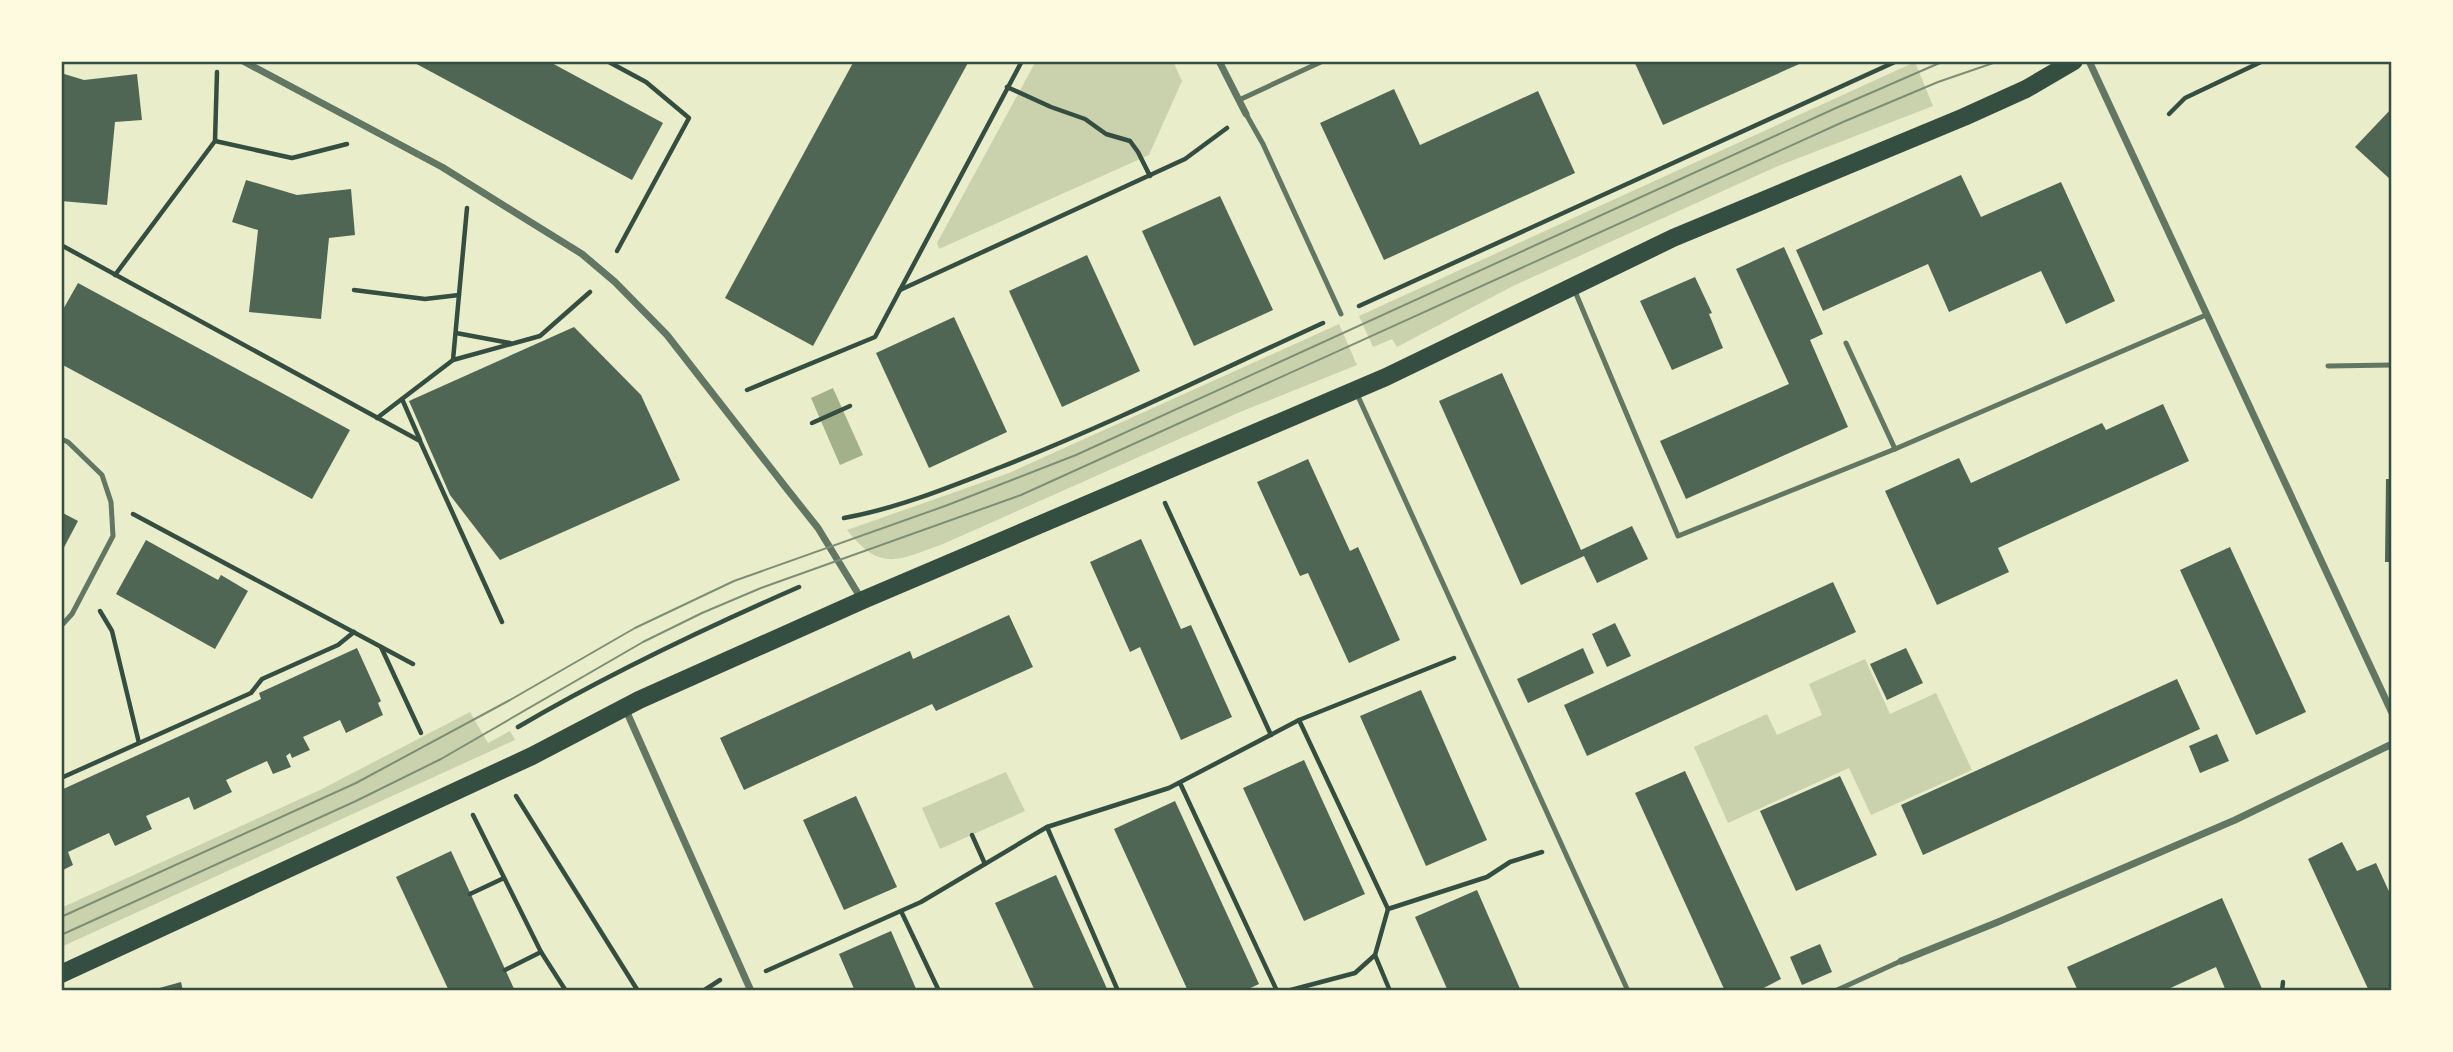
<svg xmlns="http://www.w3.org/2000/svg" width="2453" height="1052" viewBox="0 0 2453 1052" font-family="'Crimson Pro',serif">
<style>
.green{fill:#cad2ad}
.water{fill:#a3b18a}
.building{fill:#4f6655}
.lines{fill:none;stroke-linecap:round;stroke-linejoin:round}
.path{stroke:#344e41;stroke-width:4.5}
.service{stroke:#617663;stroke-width:5}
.minor{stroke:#617663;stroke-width:7}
.primary{stroke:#344e41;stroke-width:18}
.tram{stroke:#7c8e77;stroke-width:2}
.neatline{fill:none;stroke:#344e41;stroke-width:2.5}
</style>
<rect width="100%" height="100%" fill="#e9edc9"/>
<!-- green -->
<g class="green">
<path d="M1036,61H1173L1182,81L1149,155L939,249L937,243Z"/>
<path d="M1915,62L1933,106L1778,166L1513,286L1397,347L1392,339L1373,347L1359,316Z"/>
<path d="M1339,324L1357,365L1240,412L943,544C898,560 881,573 847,530L1009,473Z"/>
<path d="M1865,659L1890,714L1936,693L1972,770L1871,815L1849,768L1728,823L1694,747L1767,714L1777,735L1822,715L1809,684Z"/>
<path d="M470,712L488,743L510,731L515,740L61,947V908L320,790Z"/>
<path d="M1006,772L1025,811L940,849L922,808Z"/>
</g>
<!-- water -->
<path class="water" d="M833,388L863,455L840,465L811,398Z"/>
<!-- building -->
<g class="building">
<path d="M411,61H548L663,123L632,180Z"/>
<path d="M854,61H969L813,346L725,298Z"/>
<path d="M1634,61H1806L1663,125Z"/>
<path d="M61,73L84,80L137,74L142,120L115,122L107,205L61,201Z"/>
<path d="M1394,89L1420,145L1538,91L1575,173L1384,260L1320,123Z"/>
<path d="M2392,108V181L2355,147Z"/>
<path d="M1961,175L1981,217L2061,182L2115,301L2066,324L2041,271L1949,312L1928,264L1823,311L1796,250Z"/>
<path d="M246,180L297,195L351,189L355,235L329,238L321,319L249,312L258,230L232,222Z"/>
<path d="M1220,196L1273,310L1194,346L1142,231Z"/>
<path d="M1784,247L1823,334L1810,340L1848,427L1686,499L1660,441L1789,384L1736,269Z"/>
<path d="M1087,255L1140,371L1062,407L1009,291Z"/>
<path d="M1695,277L1712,313L1709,314L1723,348L1672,370L1640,301Z"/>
<path d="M78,283L350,430L312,499L61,364V313Z"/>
<path d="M954,317L1007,432L929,468L876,353Z"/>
<path d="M574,327L641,395L680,480L500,560L450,495L409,401Z"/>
<path d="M1502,373L1581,550L1632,526L1648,559L1597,583L1584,556L1521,585L1439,401Z"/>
<path d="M2163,404L2189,461L1998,548L2009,572L1937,605L1885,491L1959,458L1971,483L2102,423L2106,430Z"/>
<path d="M1308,459L1350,551L1358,547L1400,640L1349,663L1308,573L1300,576L1257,482Z"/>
<path d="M2386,479H2392V562H2385Z"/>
<path d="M61,512L78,521L61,553Z"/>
<path d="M1141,539L1181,629L1191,625L1232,717L1181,740L1140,647L1130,652L1090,562Z"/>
<path d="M146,540L218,580L221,575L248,591L215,649L116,594Z"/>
<path d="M2230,547L2306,712L2256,735L2180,570Z"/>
<path d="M1833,582L1856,632L1587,756L1564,705Z"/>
<path d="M1009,615L1033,667L936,711L932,704L744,790L720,738L910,651L913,659Z"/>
<path d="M1615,623L1631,656L1607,667L1592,634Z"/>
<path d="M357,648L381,701L378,703L383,715L346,733L340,720L303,737L310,750L292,758L290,753L286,756L291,767L273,774L267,761L226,780L232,792L194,810L189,797L146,816L152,829L115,846L109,833L68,852L73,865L61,871V790L261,699L259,693Z"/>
<path d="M1583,648L1594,673L1528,703L1517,679Z"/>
<path d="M1906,648L1923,683L1887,700L1870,664Z"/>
<path d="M2177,679L2200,729L1923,855L1901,805Z"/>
<path d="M1421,690L1487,840L1426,866L1360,716Z"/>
<path d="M2217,734L2229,761L2200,773L2189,746Z"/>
<path d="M1304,760L1365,894L1304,921L1243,788Z"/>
<path d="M1685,771L1781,979L1758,991H1725L1635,793Z"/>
<path d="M1840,776L1877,855L1796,891L1760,811Z"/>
<path d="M856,796L897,887L844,910L803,820Z"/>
<path d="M1175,801L1259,984L1244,991H1188L1114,829Z"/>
<path d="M2342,842L2357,871L2376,863L2392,898V991H2369L2308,859Z"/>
<path d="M451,851L515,991H449L396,877Z"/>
<path d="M1056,875L1108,991H1035L995,903Z"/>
<path d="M1477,890L1521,991H1448L1415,917Z"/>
<path d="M2222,898L2263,991H2226L2216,967L2164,991H2078L2067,967Z"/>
<path d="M891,931L917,991H855L839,954Z"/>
<path d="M1820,944L1832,972L1802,985L1790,957Z"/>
<path d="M181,982L183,991H152V990Z"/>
</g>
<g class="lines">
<!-- path -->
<g class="path">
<path d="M607,61L646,82L689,118L617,251"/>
<path d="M1007,87L1051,107L1085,119L1106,134L1130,141L1138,152L1150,176"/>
<path d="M2169,114L2185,98L2263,61"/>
<path d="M215,141L292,158L347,144"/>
<path d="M61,245L420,441L502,622"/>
<path d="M115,275L215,141L217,72"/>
<path d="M354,290L425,299L459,295"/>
<path d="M900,290L1185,159L1227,128"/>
<path d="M1359,306L1897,61"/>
<path d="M456,333L510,343"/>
<path d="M453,360L540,336L590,292"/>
<path d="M747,390L875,337L1022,61"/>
<path d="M402,399L420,440"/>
<path d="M377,418L453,360L467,208"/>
<path d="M812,423L850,406"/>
<path d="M1165,503L1271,735"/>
<path d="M133,514L413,664"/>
<path d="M844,518C899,508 950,487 1001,467C1110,424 1216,372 1323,323"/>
<path d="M100,611L112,631L139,743"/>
<path d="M381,647L421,733"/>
<path d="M1299,720L1388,909"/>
<path d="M518,727C608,674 703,629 799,587"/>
<path d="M61,778L251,693L262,679L338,645L354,632"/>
<path d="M1180,783L1277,991"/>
<path d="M516,796L638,991"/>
<path d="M473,815L541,952L566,991"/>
<path d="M1047,827L1118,991"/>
<path d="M972,835L985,864"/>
<path d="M470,894L504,878"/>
<path d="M901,911L939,991"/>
<path d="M1375,955L1390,991"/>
<path d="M505,970L541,952"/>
<path d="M766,971L921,902L1047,827L1169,788L1299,720L1454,658"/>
<path d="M703,991L720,980"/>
<path d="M1287,991L1355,973L1375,955L1388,909L1487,877L1510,862L1542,852"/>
<path d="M2282,991L2283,982"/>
</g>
<!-- service -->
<g class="service">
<path d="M1239,100L1323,61"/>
<path d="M1246,114L1263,144L1341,314"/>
<path d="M1574,289L1678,536L1895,449L2206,315"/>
<path d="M1846,343L1895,449"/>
<path d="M2328,366L2392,365"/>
<path d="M1357,394L1628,991"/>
<path d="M61,439L68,442L102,475L111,502L113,536L72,614L61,626"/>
<path d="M1835,991L1901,961"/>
</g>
<!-- minor -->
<g class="minor">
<path d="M243,61L442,167L582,254L615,282L667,335L787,489L818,528L862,600"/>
<path d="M1219,61L1246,114"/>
<path d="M2089,61L2392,713"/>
<path d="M625,708L751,991"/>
<path d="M1901,961L1998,922L2235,820L2392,744"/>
</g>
<!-- primary -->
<path class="primary" d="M61,974L532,756L639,700L863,600L1386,377L1673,238L1964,117L2026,89L2074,61"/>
<!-- tram -->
<g class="tram">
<path d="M61,917L356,783L510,700L635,628L734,581L945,506L1076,455L1836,108L1944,61"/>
<path d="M61,935L356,801L441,759L643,642L702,613L761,588L1021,495L1843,122L1938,82L1999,61"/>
</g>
</g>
<!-- border -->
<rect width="2453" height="1052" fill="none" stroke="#fefae0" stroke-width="126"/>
<rect x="63" y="63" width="2327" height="926" class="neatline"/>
</svg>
